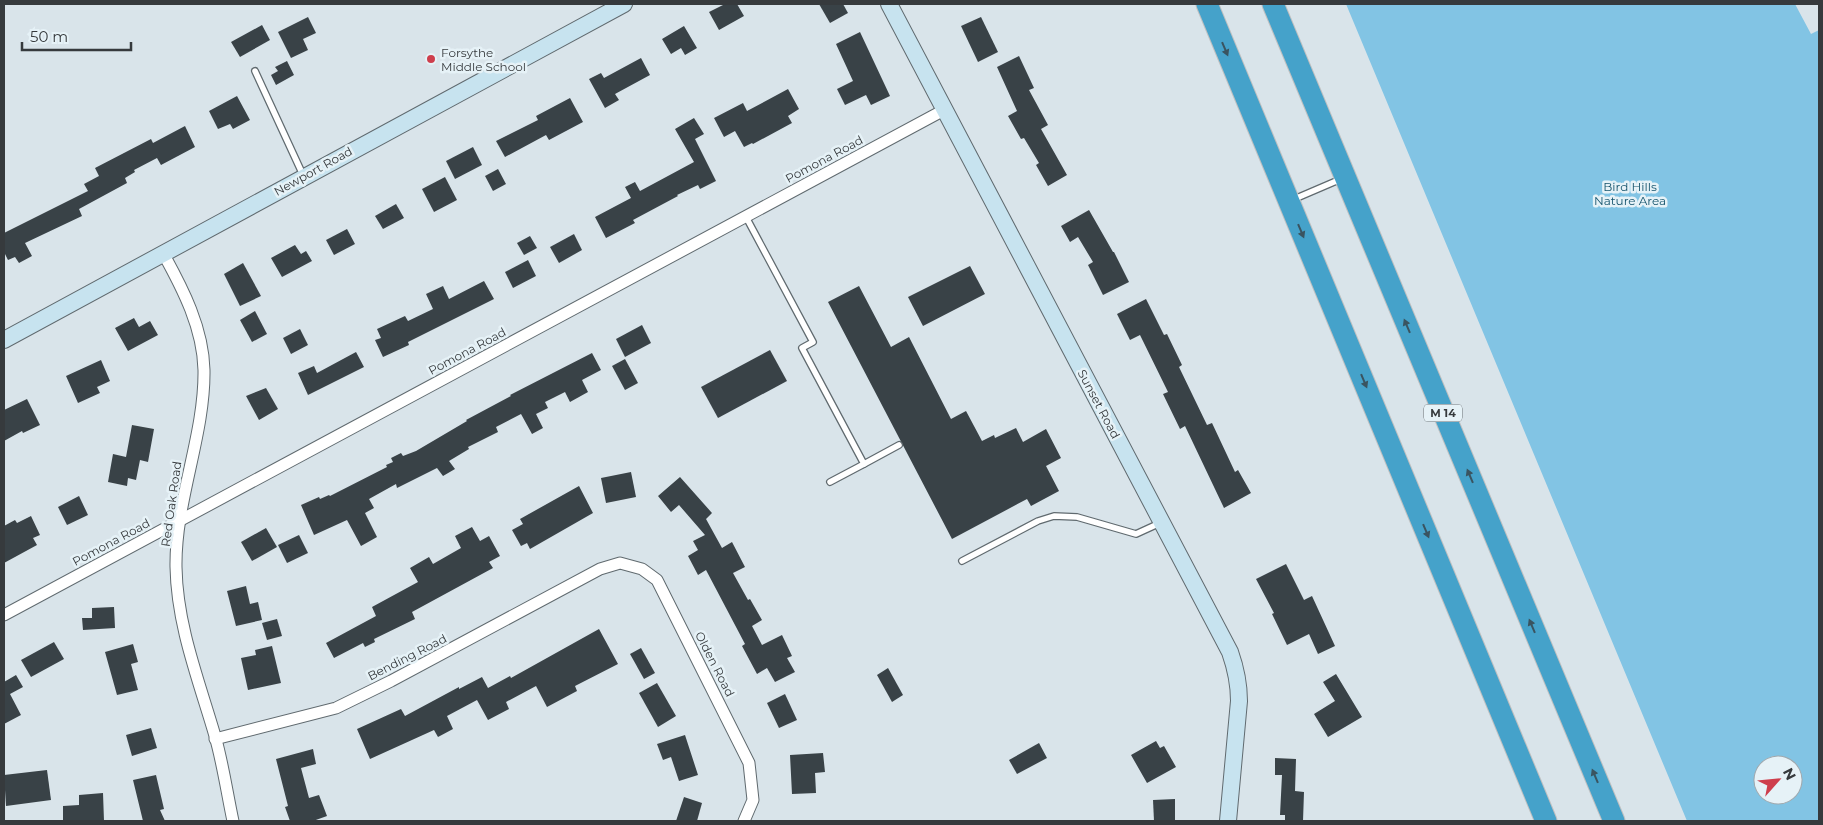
<svg xmlns="http://www.w3.org/2000/svg" width="1823" height="825" viewBox="0 0 1823 825" font-family="Montserrat,sans-serif">
<style>
.green{fill:#82c4e4;fill-rule:evenodd}
.building{fill:#394247}
.lines{fill:none;stroke-linecap:round;stroke-linejoin:round}
.lane-casing{stroke:#606a6f;stroke-width:8}
.street-casing{stroke:#606a6f;stroke-width:13}
.secondary-casing{stroke:#606a6f;stroke-width:18}
.highway-casing{stroke:#bfc0c1;stroke-width:23}
.lane{stroke:#fff;stroke-width:5.5}
.street{stroke:#fff;stroke-width:11}
.secondary{stroke:#c7e3ef;stroke-width:16}
.highway{stroke:#45a2ca;stroke-width:21}
.oneway{fill:#3a5460}
.poi-dot{fill:#ce3e4c;stroke:#e6f2f7;stroke-width:2}
.labels{text-anchor:middle;dominant-baseline:central;stroke-width:5;stroke-linejoin:round;paint-order:stroke}
.shield{fill:#e6f2f7;stroke:#6b7175;stroke-width:1}
.shield-label{font-size:11px;font-weight:bold;fill:#363a3d}
.poi-label{font-size:12px;fill:#363a3d;stroke:#e6f2f7;text-anchor:start}
.street-label{font-size:12px;fill:#363a3d;stroke:#e6f2f7}
.park-label{font-size:12px;fill:#14536c;stroke:#e6f2f7}
</style>
<rect width="100%" height="100%" fill="#d9e4ea"/>
<!-- green -->
<path class="green" d="M1346,4H1795L1811,34L1819,30V821H1687ZM1763,765H1793V795H1763Z"/>
<!-- building -->
<g class="building">
<path d="M725,4H737L744,16L719,30L709,12Z"/>
<path d="M819,4H843L848,13L830,23Z"/>
<path d="M308,17L316,33L303,39L308,50L291,58L278,32Z"/>
<path d="M981,17L998,52L978,62L961,26Z"/>
<path d="M262,25L270,40L240,57L231,42Z"/>
<path d="M684,26L697,48L685,55L681,48L671,54L662,39Z"/>
<path d="M860,32L890,96L871,105L866,95L845,105L837,89L853,81L836,44Z"/>
<path d="M1019,56L1034,88L1029,90L1048,125L1041,129L1067,175L1048,186L1036,165L1039,163L1024,138L1021,139L1008,116L1017,111L997,67Z"/>
<path d="M641,58L650,75L615,94L619,100L605,108L589,79L601,73L604,78Z"/>
<path d="M287,61L294,75L276,85L271,75L278,71L275,67Z"/>
<path d="M788,89L799,109L788,116L792,123L753,144L752,143L744,147L735,131L724,137L714,118L743,103L747,111Z"/>
<path d="M237,96L250,120L233,129L230,124L218,129L209,111Z"/>
<path d="M570,98L583,122L549,140L546,135L505,157L496,141L538,120L536,116Z"/>
<path d="M694,118L704,134L695,139L716,181L700,189L698,185L677,195L678,196L633,220L635,223L606,238L595,217L631,198L625,187L635,182L640,191L694,162L675,129Z"/>
<path d="M185,126L195,147L161,165L157,158L134,170L135,172L125,178L127,183L79,209L82,216L25,243L32,256L19,263L15,257L8,260L4,252V233L88,191L84,184L99,176L95,168L151,139L153,143Z"/>
<path d="M473,147L482,165L455,179L446,161Z"/>
<path d="M498,169L506,184L493,191L485,176Z"/>
<path d="M445,177L457,200L434,212L422,189Z"/>
<path d="M396,204L404,218L383,229L375,216Z"/>
<path d="M1089,210L1113,252H1114L1129,282L1103,295L1088,265L1093,262L1078,237L1070,242L1061,226Z"/>
<path d="M347,229L355,244L334,255L326,240Z"/>
<path d="M574,234L582,250L559,263L550,247Z"/>
<path d="M530,236L537,248L524,255L517,243Z"/>
<path d="M295,245L301,254L306,251L312,261L282,277L271,258Z"/>
<path d="M528,260L536,276L513,288L505,272Z"/>
<path d="M243,263L261,296L240,306L224,274Z"/>
<path d="M970,266L985,294L923,326L908,297Z"/>
<path d="M484,281L494,299L408,342L409,345L383,357L375,340L381,338L377,329L405,316L408,321L433,309L426,294L443,286L449,299Z"/>
<path d="M859,286L891,347L909,337L951,419L966,411L982,441L994,435L995,438L1016,428L1023,442L1046,429L1061,458L1046,466L1059,491L1031,506L1027,499L952,539L828,302Z"/>
<path d="M1146,299L1164,335L1167,334L1182,365L1179,367L1207,425L1212,423L1235,472L1238,470L1251,493L1224,508L1185,426L1180,429L1163,394L1168,392L1140,335L1130,340L1117,314Z"/>
<path d="M255,311L267,334L252,342L240,320Z"/>
<path d="M134,318L139,327L150,321L158,335L128,351L115,328Z"/>
<path d="M642,325L651,343L625,357L616,339Z"/>
<path d="M300,329L308,345L291,354L283,338Z"/>
<path d="M770,350L787,381L718,418L701,387Z"/>
<path d="M356,352L364,367L308,395L298,373L314,366L317,373Z"/>
<path d="M592,353L601,370L582,380L588,392L570,402L565,392L545,402L548,408L536,414L543,428L532,434L521,414L496,427L498,432L468,447L469,449L449,461L455,469L443,476L437,468L397,488L396,484L369,499L374,508L365,513L377,537L361,546L347,520L314,535L301,505L319,497L320,499L329,495L330,496L387,467L386,465L393,462L391,458L401,453L403,456L416,451L467,421L466,420L511,396L510,395Z"/>
<path d="M625,359L638,383L625,390L612,366Z"/>
<path d="M101,360L110,381L97,387L100,393L78,403L66,376Z"/>
<path d="M266,388L278,409L259,420L246,396Z"/>
<path d="M27,399L40,425L23,433L22,431L4,441V410Z"/>
<path d="M132,425L154,429L148,462L140,460L136,480L128,478L127,486L108,482L113,454L126,457Z"/>
<path d="M631,472L636,497L606,503L601,478Z"/>
<path d="M680,477L712,513L706,519L722,548L732,542L745,567L733,573L748,600L750,599L762,620L752,626L762,645L782,635L792,656L787,658L795,672L775,682L767,668L757,674L742,646L745,644L706,570L698,575L688,556L698,550L693,541L705,535L679,505L671,512L658,496Z"/>
<path d="M579,486L593,513L530,549L527,543L521,546L512,530L523,524L520,519Z"/>
<path d="M79,496L88,515L67,525L58,507Z"/>
<path d="M31,516L40,535L33,538L37,545L4,563V526L15,520L17,523Z"/>
<path d="M472,527L480,541L489,536L500,556L489,562L493,568L412,612L415,619L374,639L375,642L365,647L363,643L334,658L326,643L376,616L372,607L418,582L410,568L429,557L433,564L461,548L455,536Z"/>
<path d="M266,528L277,547L252,561L241,542Z"/>
<path d="M299,535L308,553L287,563L278,545Z"/>
<path d="M1286,564L1304,600L1312,596L1335,646L1318,654L1309,634L1287,645L1272,614L1274,613L1256,579Z"/>
<path d="M246,586L250,604L258,602L262,620L236,626L227,591Z"/>
<path d="M114,607L115,628L83,630L82,618H92V608Z"/>
<path d="M277,619L282,636L267,640L262,623Z"/>
<path d="M599,629L618,664L575,686L577,691L547,707L536,686L506,702L509,709L488,720L477,700L447,716L453,729L438,737L434,730L370,759L357,729L401,709L405,716L459,687V689L482,677L488,688L510,676L511,678Z"/>
<path d="M54,642L64,659L31,677L21,660Z"/>
<path d="M133,644L138,662L131,664L138,690L117,695L105,652Z"/>
<path d="M272,646L281,683L248,690L241,658L256,655L255,650Z"/>
<path d="M641,648L655,673L644,679L630,654Z"/>
<path d="M888,668L903,695L892,702L877,675Z"/>
<path d="M1336,674L1362,717L1328,737L1314,714L1335,701L1323,682Z"/>
<path d="M16,675L23,687L10,694L21,715L4,724V682Z"/>
<path d="M657,683L676,716L658,727L639,693Z"/>
<path d="M785,694L797,720L779,728L767,703Z"/>
<path d="M151,728L157,748L132,756L126,735Z"/>
<path d="M685,735L698,775L679,781L671,757L663,760L657,744Z"/>
<path d="M1156,741L1160,748L1164,746L1176,767L1147,783L1131,755Z"/>
<path d="M1039,743L1047,758L1017,774L1009,760Z"/>
<path d="M313,749L316,764L301,768L309,798L319,795L327,816L313,821H290L285,807L288,806L276,759Z"/>
<path d="M823,753L825,772L815,773L816,793L792,794L790,755Z"/>
<path d="M1275,758L1296,759L1295,791L1304,792L1303,821H1285V815H1280L1282,775H1275Z"/>
<path d="M47,770L51,800L6,806L4,775Z"/>
<path d="M156,775L164,809L160,810L165,821H143L133,780Z"/>
<path d="M103,793L104,821H63V806L79,805V795Z"/>
<path d="M684,797L702,803L697,821H676Z"/>
<path d="M1175,799V821H1154L1153,800Z"/>
</g>
<g class="lines">
<!-- lane casing -->
<g class="lane-casing">
<g id="lane">
<path d="M255,71L303,175"/>
<path d="M1292,200L1341,179"/>
<path d="M746,217L813,342L802,348L864,464L830,482"/>
<path d="M864,464L899,445"/>
<path d="M962,561L1038,521L1054,516L1077,517L1136,534L1160,523"/>
</g>
</g>
<!-- street casing -->
<g class="street-casing">
<g id="street">
<path d="M163,253C183,289 203,328 204,370C205,435 175,501 176,567C177,626 199,681 215,736C223,764 227,793 233,821"/>
<path d="M4,615L944,110"/>
<path d="M215,739L336,708L391,681L600,569L620,563L642,569L657,580L749,763L753,800L744,821"/>
</g>
</g>
<!-- secondary casing -->
<g class="secondary-casing">
<g id="secondary">
<path d="M889,4L1230,652C1236,669 1239,683 1239,701L1228,821"/>
<path d="M4,340L624,4"/>
</g>
</g>
<!-- highway casing -->
<g class="highway-casing">
<g id="highway">
<path d="M1207,4L1546,821"/>
<path d="M1273,4L1614,821"/>
</g>
</g>
<!-- lane -->
<use href="#lane" class="lane"/>
<!-- street -->
<use href="#street" class="street"/>
<!-- secondary -->
<use href="#secondary" class="secondary"/>
<!-- highway -->
<use href="#highway" class="highway"/>
</g>
<!-- one-way arrows -->
<defs><path id="oneway-solid" d="M-6-.8H1V-3.2L6.5 0L1 3.2V.8H-6Z" transform="scale(1.25)"/></defs>
<g class="oneway">
<use href="#oneway-solid" transform="translate(1225 49) rotate(67)"/>
<use href="#oneway-solid" transform="translate(1301 231) rotate(67)"/>
<use href="#oneway-solid" transform="translate(1407 326) rotate(-113)"/>
<use href="#oneway-solid" transform="translate(1364 381) rotate(67)"/>
<use href="#oneway-solid" transform="translate(1470 476) rotate(-113)"/>
<use href="#oneway-solid" transform="translate(1426 531) rotate(67)"/>
<use href="#oneway-solid" transform="translate(1532 626) rotate(-113)"/>
<use href="#oneway-solid" transform="translate(1595 776) rotate(-113)"/>
</g>
<!-- markers -->
<circle class="poi-dot" cx="431" cy="59" r="5"/>
<g class="labels">
<!-- shield labels -->
<rect class="shield" x="1424" y="404.5" width="38" height="17" rx="4"/>
<g class="shield-label">
<text x="1443" y="413">M 14</text>
</g>
<!-- poi labels -->
<g class="poi-label">
<text x="441" y="52">Forsythe<tspan x="441" dy="14">Middle School</tspan></text>
</g>
<!-- street labels -->
<g class="street-label">
<text transform="translate(824 159) rotate(-28)">Pomona Road</text>
<text transform="translate(313 171) rotate(-29)">Newport Road</text>
<text transform="translate(467 351) rotate(-28)">Pomona Road</text>
<text transform="translate(1099 404) rotate(62)">Sunset Road</text>
<text transform="translate(171 504) rotate(-82)">Red Oak Road</text>
<text transform="translate(111 542) rotate(-28)">Pomona Road</text>
<text transform="translate(407 657) rotate(-27)">Bending Road</text>
<text transform="translate(715 664) rotate(63)">Olden Road</text>
</g>
<!-- park labels -->
<g class="park-label">
<text x="1630" y="186">Bird Hills<tspan x="1630" dy="14">Nature Area</tspan></text>
</g>
</g>
<!-- border -->
<rect width="1823" height="825" fill="none" stroke="#363a3d" stroke-width="10"/>
<!-- north arrow -->
<g transform="translate(1778 780) rotate(63)"><circle r="24" fill="#e6f2f7" stroke="#a0a8ad"/>
<path d="M0-4L9 19L0 12L-9 19Z" fill="#ce3e4c"/>
<text y="-8" font-size="14" font-weight="bold" text-anchor="middle" fill="#363a3d">N</text>
</g>
<!-- scale -->
<path d="M22 42v8h109v-8" fill="none" stroke="#363a3d" stroke-width="2.5"/>
<text x="30" y="42" font-size="15" fill="#363a3d" stroke="#e6f2f7" stroke-width="4" paint-order="stroke">50 m</text>
</svg>
